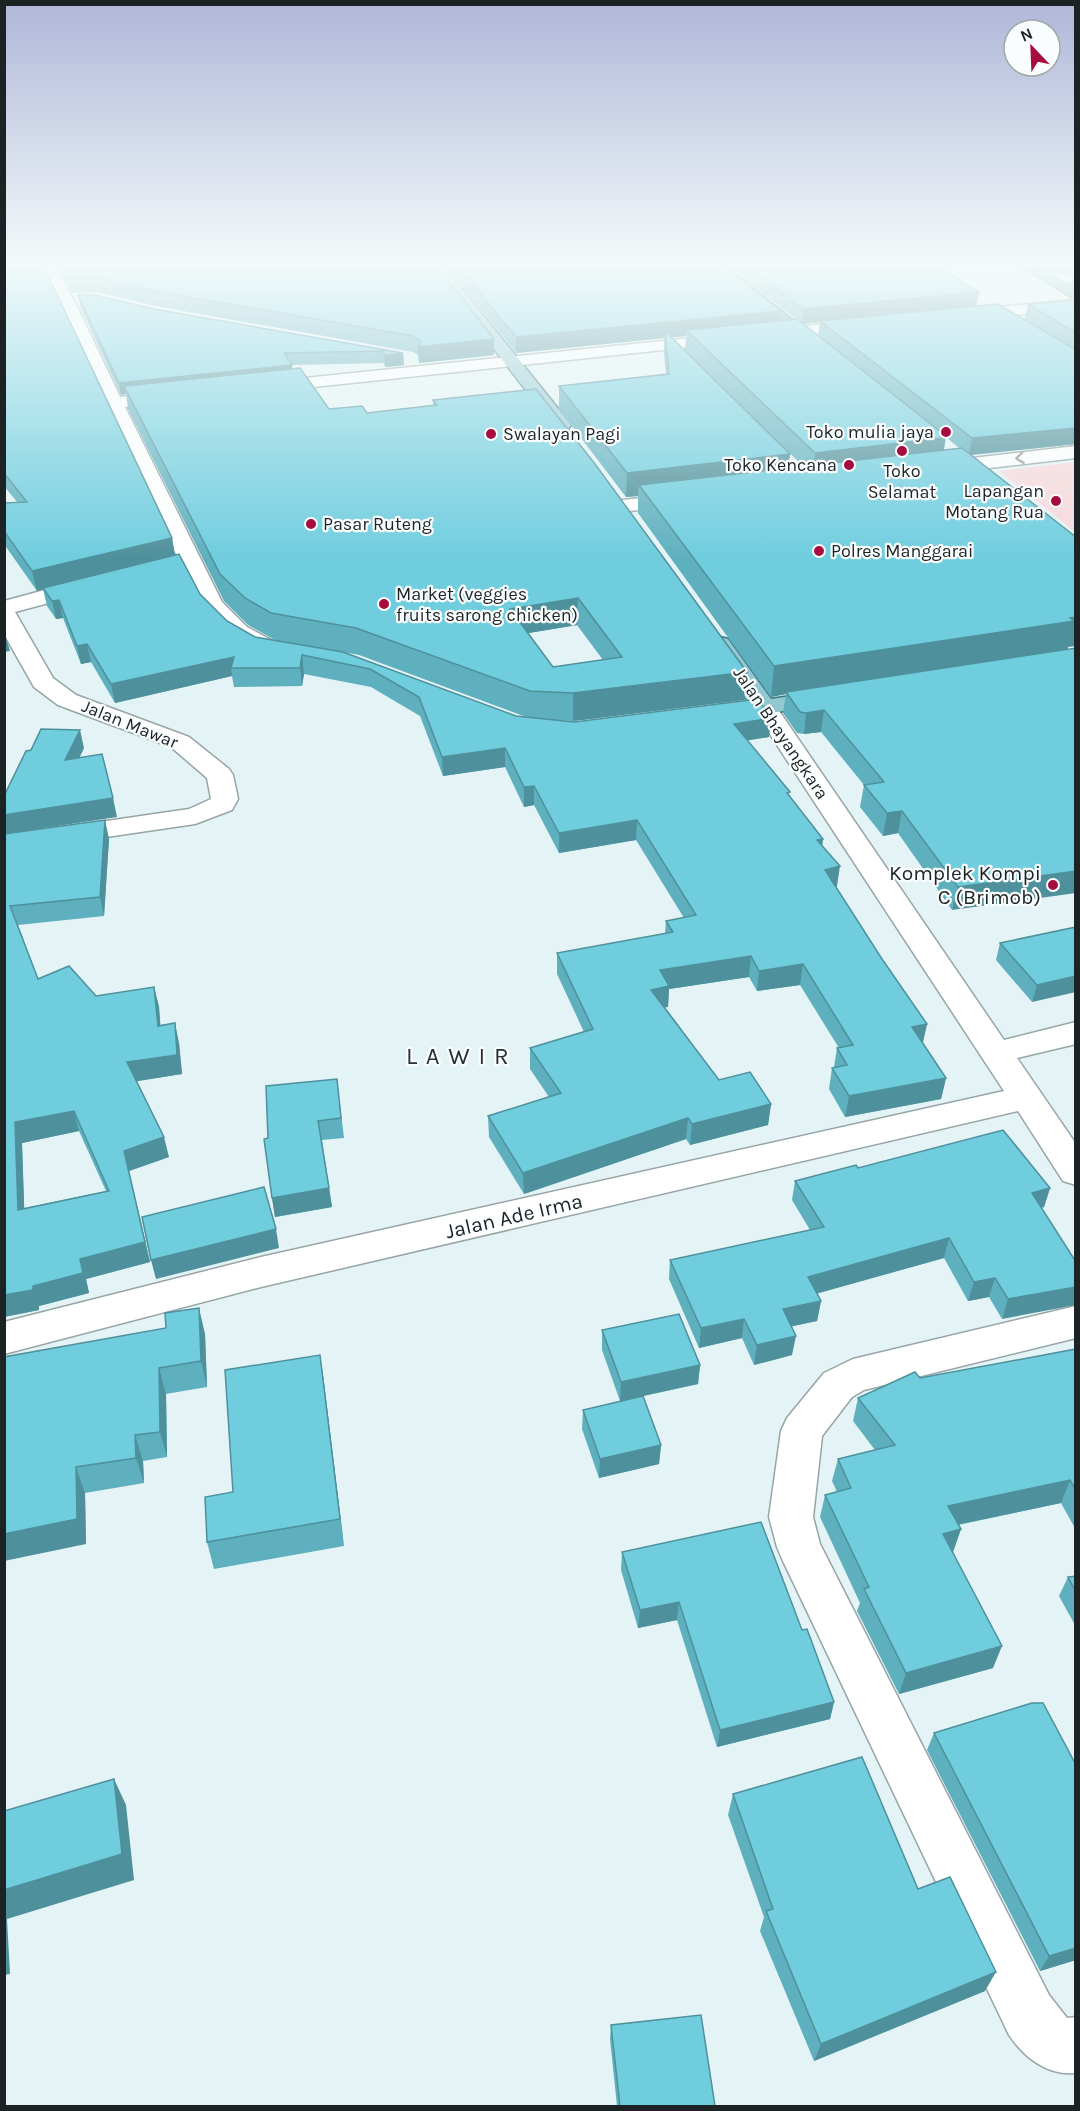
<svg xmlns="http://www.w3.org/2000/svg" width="1080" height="2111" viewBox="0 0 1080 2111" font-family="Karla,sans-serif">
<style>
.green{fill:#f7d8db}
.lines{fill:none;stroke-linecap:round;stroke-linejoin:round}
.street-casing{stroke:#97a5a7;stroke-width:3}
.secondary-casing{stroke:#97a5a7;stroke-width:3}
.primary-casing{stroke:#3a7781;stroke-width:3}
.highway-casing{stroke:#3a7781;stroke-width:3}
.street{fill:#fff;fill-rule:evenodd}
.secondary{fill:#fff;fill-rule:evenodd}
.primary{fill:#92c8d1;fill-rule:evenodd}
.highway{fill:#4aa4b3;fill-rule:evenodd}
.wall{fill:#5fb0bf;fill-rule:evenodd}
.shaded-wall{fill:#4e909b}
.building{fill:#6fcdde;stroke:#4e909b;stroke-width:1.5;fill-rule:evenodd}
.oneway{stroke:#999c9c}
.poi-dot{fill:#a50c3f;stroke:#fafdfe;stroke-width:2}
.labels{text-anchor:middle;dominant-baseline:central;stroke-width:4.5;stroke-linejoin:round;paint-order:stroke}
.far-poi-label{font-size:18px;fill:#1d2324;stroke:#fafdfe;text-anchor:start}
.far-street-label{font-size:18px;fill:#1d2324;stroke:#fafdfe}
.poi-label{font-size:21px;fill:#1d2324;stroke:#fafdfe;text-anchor:end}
.street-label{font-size:21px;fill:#1d2324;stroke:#fafdfe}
.quarter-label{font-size:24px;letter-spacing:1.5px;fill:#253133;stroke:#fafdfe}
</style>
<rect width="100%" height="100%" fill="#e4f3f5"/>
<!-- green -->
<path class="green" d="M1075,462V532L999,471Z"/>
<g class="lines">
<!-- street casing -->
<g class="street-casing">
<g id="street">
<path d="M38,264H52L74,300L120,397L172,392L178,393L181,397L178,401L172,402L125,407L222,602L247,627L273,641L277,646L273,651L265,653L257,651L231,637L201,605L144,489L58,300Z"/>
<path d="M1076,300V309L964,320L956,315L964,310Z"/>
<path d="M865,320L873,325L871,328L266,392L260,391L257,387L260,383L266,382Z"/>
<path d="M1076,446V458L937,474L930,472L927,468L930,464L937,462Z"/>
<path d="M684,493L691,495L694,499L691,503L623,512L616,510L613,506L616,502L623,500Z"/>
<path d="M89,578L97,580L100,585L97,590L15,612L53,678L76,695L189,737L229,769L233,775L238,799L232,810L195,824L4,852V836L189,809L211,799L207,778L171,747L58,705L34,687L4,634V601Z"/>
<path d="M1076,1306V1338L864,1390L852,1397L822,1436L813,1517L820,1544L1049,1995L1067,2018L1076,2017V2073C1047,2076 1024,2057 1009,2035L783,1561L777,1547L769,1517L781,1431L787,1418L824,1373L853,1359Z"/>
</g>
</g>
<!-- secondary casing -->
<g class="secondary-casing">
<g id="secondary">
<path d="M1076,273V281L1051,283L1044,279L1051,275Z"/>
<path d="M764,700L773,702L1004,1040L1076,1022V1044L1017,1058L1076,1144V1185L1063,1181L1018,1111L261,1287L4,1354V1322L261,1257L1004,1091L752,707L755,702Z"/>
</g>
</g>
<!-- primary casing -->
<g class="primary-casing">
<g id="primary">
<path d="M428,264H442L568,421L571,425L568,429H556Z"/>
<path d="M720,637L728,639L771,699L830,690L839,692L842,697L839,702L830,704L764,714L755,712L708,644L712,639Z"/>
</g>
</g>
<!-- highway casing -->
<g class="highway-casing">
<g id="highway">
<path d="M706,264H722L826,346L828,349L826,352H814Z"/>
<path d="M1018,264H1035L1076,289V300Z"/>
</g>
</g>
<!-- street -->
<use href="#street" class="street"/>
<!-- secondary -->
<use href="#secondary" class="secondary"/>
<!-- primary -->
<use href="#primary" class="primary"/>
<!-- highway -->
<use href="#highway" class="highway"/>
</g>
<!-- wall -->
<g class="wall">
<path d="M4,264L172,538L175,555L200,594L227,621L255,637L275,640L248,625L224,601L128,409L126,394L121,395L80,306L78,295L403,353L404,365L385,367L384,363L292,365V369L329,409L367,413L433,405V400L747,672L744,700L573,721L549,720L574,722L771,718L769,737L747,740L823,839L822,845L837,886L836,887L882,959L927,1024L923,1043L946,1078L941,1099L845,1117L829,1089L832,1068L834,1067L837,1048H839L800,985L757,991L749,977L669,989L668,1007H665L719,1080L771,1104L768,1125L690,1145L686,1139L524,1194L489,1137L488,1116L549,1097L530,1069V1048L584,1032L557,974V953L665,934L666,921L684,918L636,840L559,853L534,805L524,807L505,767L443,776L420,716L371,687L304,674L302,686L234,687L232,676L115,703L91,662L81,664L63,618L56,619L47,606L43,589L37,591L4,544V503L17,502L4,486ZM577,625L603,660L553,667L528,633ZM343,652L359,655L526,717L516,716Z"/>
<path d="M55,264H435L494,339V355L419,363L418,355L413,352L156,306L98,292L72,293Z"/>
<path d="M445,264H721L781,311L780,321L796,319L725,264H940H934L976,306L1061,342L1025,319L1028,304L1076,300V444L971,455L1068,647L952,910L898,833L883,836L860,807L864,785L821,732L804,734L797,733L783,713L786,694L771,697L638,513V496L626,497L559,409V386L666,374L664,353V338L516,353ZM820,322L818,336L803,324ZM686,336L685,350L803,466L788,468L790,454L671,337ZM946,437L959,448L944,450Z"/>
<path d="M1037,264H1076V286L1071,284L1074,272L1053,273Z"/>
<path d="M4,834L109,839L104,916L18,925L38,979L96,996L154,987L159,1007L160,1025L179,1043L182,1074L137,1081L169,1157L129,1171L150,1262L86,1279L89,1293L39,1306V1310L4,1317ZM79,1131L106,1191L24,1208L22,1143Z"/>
<path d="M1076,927L1032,1002L996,960L1000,943Z"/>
<path d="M337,1079L344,1138L322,1140L332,1207L275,1217L272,1198L268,1138Z"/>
<path d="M858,1168L1050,1188L1044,1207L1041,1208L1002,1319L989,1297L968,1301L944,1258L817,1293L821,1301L817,1321L791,1326L792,1355L754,1365L742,1338L699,1348L669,1279L670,1260L810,1230L792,1200L795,1181Z"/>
<path d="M602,1330L700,1365L698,1384L620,1401L602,1350Z"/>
<path d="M205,1334L207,1387L166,1394L167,1457L143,1461L144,1483L85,1493L86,1544L4,1357Z"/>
<path d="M1076,1349V1530L1061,1503L958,1525L961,1529L953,1552L993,1668L899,1694L857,1611L860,1603L820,1517L825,1495L837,1492L832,1481L838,1459L875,1450L853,1421L858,1398L920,1378Z"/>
<path d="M320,1355L324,1383L344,1546L214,1569L207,1542L233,1492Z"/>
<path d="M583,1410L661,1445L659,1464L599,1478L582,1429Z"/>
<path d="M622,1552L802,1630L834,1702L830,1719L717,1747L677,1620L638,1628L621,1570Z"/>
<path d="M1076,1576V1627L1059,1596L1068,1577Z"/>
<path d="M934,1733L1076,1765V1960L1040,1971L927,1750Z"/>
<path d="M733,1794L918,1889L985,1991L814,2061L760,1931L764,1917L728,1815Z"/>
<path d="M611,2025L715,2106H617L610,2039Z"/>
</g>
<!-- shaded-wall -->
<g class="shaded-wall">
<path d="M979,292L976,307L802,324L803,309Z"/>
<path d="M781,311L779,326L686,330V336L665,338V331L664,338L516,353V337Z"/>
<path d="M494,339V355L419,363L418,347Z"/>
<path d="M403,353L404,365L385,367L384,355Z"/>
<path d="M292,365L293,376L124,386L126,394L121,395L119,383Z"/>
<path d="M1076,428V444L969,455L972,438Z"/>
<path d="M946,436L942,458L813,476L815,453Z"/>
<path d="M790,454L787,478L639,485L638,496L626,497L627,473Z"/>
<path d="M172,538L175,556L37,591L32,571Z"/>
<path d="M578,598L577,625L511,636L510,609Z"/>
<path d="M59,600L63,618L56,619L52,601Z"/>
<path d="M1076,617V646L1068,647L1067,651L786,692V694L771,697L774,666Z"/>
<path d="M4,630L10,651L4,652Z"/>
<path d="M87,644L91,662L81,664L77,646Z"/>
<path d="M302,655L304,674L302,686L300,668Z"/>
<path d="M234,657L231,668L232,676L115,703L111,684Z"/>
<path d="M747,672L744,700L573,721V693Z"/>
<path d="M824,710L821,732L804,734L806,713Z"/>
<path d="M771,718L769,737L732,743L734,724Z"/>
<path d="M80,730L84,748L70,778L65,760Z"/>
<path d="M505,748V767L443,776L442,757Z"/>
<path d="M534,786V805L524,807V787Z"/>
<path d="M113,798L117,817L4,834V815Z"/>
<path d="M902,811L898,833L883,836L887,813Z"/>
<path d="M105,820L109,839L104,916L100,897Z"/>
<path d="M637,820L636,840L559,853V833Z"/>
<path d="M823,839L820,859L817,840Z"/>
<path d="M840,866L837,886L822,890L825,870Z"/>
<path d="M1076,871V893L952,910L958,887Z"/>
<path d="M751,956L749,977L669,989L668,1007L650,1010L651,990L660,970Z"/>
<path d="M803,964L800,985L757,991L759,971Z"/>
<path d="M1076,976V992L1032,1002L1037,985Z"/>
<path d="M154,987L159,1007L162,1045L158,1026Z"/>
<path d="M175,1023L179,1043L182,1074L132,1082L127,1062Z"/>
<path d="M927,1024L922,1045L912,1027Z"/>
<path d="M946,1078L941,1099L845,1117L849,1096Z"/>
<path d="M771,1104L768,1125L690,1145L692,1124Z"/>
<path d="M74,1111L79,1131L22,1143L25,1230L18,1210L15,1122Z"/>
<path d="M688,1118L686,1139L524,1194L523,1173Z"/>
<path d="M164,1137L169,1157L129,1171L150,1262L86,1279L89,1293L39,1306V1310L4,1317V1295L33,1286L80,1259L145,1242L124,1151Z"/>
<path d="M329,1188L332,1207L275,1217L272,1198Z"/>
<path d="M1050,1188L1044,1207L1025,1212L1032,1193Z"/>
<path d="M276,1229L279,1248L156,1279L151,1260Z"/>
<path d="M949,1238L944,1258L805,1297L808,1277Z"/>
<path d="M995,1278L989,1297L968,1301L974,1282Z"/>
<path d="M1076,1287V1305L1002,1319L1008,1299Z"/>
<path d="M821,1301L817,1321L780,1329L783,1309Z"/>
<path d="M199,1308L205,1334L207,1387L201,1361Z"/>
<path d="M744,1319L742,1338L699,1348L701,1328Z"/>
<path d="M796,1336L792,1355L754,1365L757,1345Z"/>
<path d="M320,1355L324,1383L344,1546L340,1519Z"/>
<path d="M700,1365L698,1384L620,1401L621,1382Z"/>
<path d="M159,1368L166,1394L167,1457L160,1432Z"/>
<path d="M135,1435L143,1461L144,1483L136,1458Z"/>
<path d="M661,1445L659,1464L599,1478L600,1459Z"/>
<path d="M76,1467L85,1493L86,1544L4,1561V1534Z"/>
<path d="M1070,1480L1061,1503L941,1528L948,1506Z"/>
<path d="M961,1529L953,1552L936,1556L943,1534Z"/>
<path d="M679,1602L677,1620L638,1628L640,1610Z"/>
<path d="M1002,1646L993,1668L899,1694L906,1673Z"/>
<path d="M834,1702L830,1719L717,1747L720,1730Z"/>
<path d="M114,1779L126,1805L134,1880L7,1919L10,1974L4,1975V1890Z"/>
<path d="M1076,1948V1960L1040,1971L1049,1956Z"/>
<path d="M996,1972L985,1991L814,2061L821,2044Z"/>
</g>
<!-- building -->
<g class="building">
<path d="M4,264H41L53,286L172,538L32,571L4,531V503L27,502L4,473Z"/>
<path d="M61,264H435L494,339L418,347L422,342L413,336L154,291L95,277L69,278Z"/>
<path d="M456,264H721L781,311L516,337Z"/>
<path d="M745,264H933L979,292L803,309Z"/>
<path d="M78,295H95L154,309L403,353L384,355V351L284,353L292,365L119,383Z"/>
<path d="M1076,300V333L1028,304Z"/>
<path d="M998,304L1076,350V428L972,438L820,321Z"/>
<path d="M797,319L946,436H941L943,438L815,453L686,330Z"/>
<path d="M665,331L790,454L627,473L559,386L669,374Z"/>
<path d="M300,368L329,409L362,406L367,413L437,405L433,400L536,389L595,464L747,672L573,693L530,691L356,628L271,613L245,598L220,574L124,386ZM578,598L622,657L553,667L510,609Z"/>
<path d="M962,448L1076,537V617L1070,618L1074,621L774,666L639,485Z"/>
<path d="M179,554L200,594L227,621L255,637L343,652L516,716L574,722L758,699L771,718L734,724L790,792L787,793L823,839L817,840L840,866L825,870L882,959L927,1024L912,1027L946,1078L849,1096L832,1068L847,1065L837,1048L853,1045L803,964L759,971L751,956L660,970L669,986L651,990L719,1080L750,1072L771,1104L692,1124L688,1118L523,1173L488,1116L561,1093L530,1048L593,1029L557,953L673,932L666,921L696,915L637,820L559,833L534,786L524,787L505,748L442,757L419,697L370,669L302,655L300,668H231L234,657L111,684L87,644L77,646L59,600L52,601L43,588Z"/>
<path d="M1076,648V871L958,887L902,811L887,813L864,785L884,782L824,710L806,713L800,712L786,692Z"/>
<path d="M41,729L80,730L65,760L102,754L113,798L4,815V796L26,751L31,750Z"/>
<path d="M105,820L100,897L10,906L38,979L69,966L96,996L154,987L158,1026L175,1023L177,1055L127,1062L164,1137L124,1151L145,1242L80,1259L83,1273L33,1286V1290L4,1295V834ZM74,1111L109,1191L18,1210L15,1122Z"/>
<path d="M1076,927V976L1037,985L1000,943Z"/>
<path d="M337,1079L341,1118L318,1121L329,1188L272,1198L264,1139L268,1138L266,1086Z"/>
<path d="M1003,1130L1050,1188L1032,1193L1076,1262V1287L1008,1299L995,1278L974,1282L949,1238L808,1277L821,1301L783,1309L796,1336L757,1345L744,1319L701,1328L670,1260L824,1227L795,1181L856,1165L858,1168Z"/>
<path d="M264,1187L276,1229L151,1260L142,1217Z"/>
<path d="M199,1308L201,1361L159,1368L160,1432L135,1435L136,1458L76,1467L77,1519L4,1534V1357L166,1328L165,1313Z"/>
<path d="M679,1314L700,1365L621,1382L602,1330Z"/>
<path d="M1076,1349V1490L1070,1480L948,1506L961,1529L943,1534L1002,1646L906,1673L864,1589L869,1587L825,1495L851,1488L838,1459L895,1445L858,1398L915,1372L920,1378Z"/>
<path d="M320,1355L340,1519L207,1542L205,1497L233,1492L225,1370Z"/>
<path d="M643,1396L661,1445L600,1459L583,1410Z"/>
<path d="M761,1522L802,1630L807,1629L834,1702L720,1730L679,1602L640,1610L622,1552Z"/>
<path d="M1076,1576V1592L1068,1577Z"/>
<path d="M1032,1703H1043L1076,1765V1948L1049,1956L934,1733Z"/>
<path d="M862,1757L918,1889L950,1877L996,1972L821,2044L766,1911L773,1909L733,1794Z"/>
<path d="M114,1779L122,1854L4,1890V1811Z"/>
<path d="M701,2015L715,2106H620L611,2025Z"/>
</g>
<!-- one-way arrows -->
<defs><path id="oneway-chevron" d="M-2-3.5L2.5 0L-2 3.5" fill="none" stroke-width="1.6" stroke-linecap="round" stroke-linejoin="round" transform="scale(1.5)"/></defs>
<use class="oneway" href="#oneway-chevron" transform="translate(1020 458) rotate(173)"/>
<!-- sky -->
<linearGradient id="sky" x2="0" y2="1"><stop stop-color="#afb6d8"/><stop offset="0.47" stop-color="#f3fafa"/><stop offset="1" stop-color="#f3fafa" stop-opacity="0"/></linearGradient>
<rect width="1080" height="559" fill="url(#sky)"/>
<!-- markers -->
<g class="poi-dot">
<circle cx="946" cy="432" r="6"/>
<circle cx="491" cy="434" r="6"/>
<circle cx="902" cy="451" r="6"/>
<circle cx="849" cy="465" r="6"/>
<circle cx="1056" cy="501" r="6"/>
<circle cx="311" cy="524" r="6"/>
<circle cx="819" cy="551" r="6"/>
<circle cx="384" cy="604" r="6"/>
<circle cx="1053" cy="885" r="6"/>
</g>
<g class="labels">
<!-- far-poi labels -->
<g class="far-poi-label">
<text x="934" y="432" text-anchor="end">Toko mulia jaya</text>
<text x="503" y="434">Swalayan Pagi</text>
<text x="837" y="465" text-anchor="end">Toko Kencana</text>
<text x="902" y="471" text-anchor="middle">Toko<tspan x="902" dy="21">Selamat</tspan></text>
<text x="1044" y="491" text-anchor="end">Lapangan<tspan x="1044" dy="21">Motang Rua</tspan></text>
<text x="323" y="524">Pasar Ruteng</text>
<text x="831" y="551">Polres Manggarai</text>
<text x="396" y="594">Market (veggies<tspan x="396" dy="21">fruits sarong chicken)</tspan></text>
</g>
<!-- far-street labels -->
<g class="far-street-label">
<text transform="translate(130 724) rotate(22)">Jalan Mawar</text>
<text transform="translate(781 733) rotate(56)">Jalan Bhayangkara</text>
</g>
<!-- poi labels -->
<g class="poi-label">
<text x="1041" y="873">Komplek Kompi<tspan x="1041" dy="24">C (Brimob)</tspan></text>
</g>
<!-- street labels -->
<g class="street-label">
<text transform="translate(514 1216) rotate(-13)">Jalan Ade Irma</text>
</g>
<!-- quarter labels -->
<g class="quarter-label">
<text x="458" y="1056">L A W I R</text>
</g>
</g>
<!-- border -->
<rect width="1080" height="2111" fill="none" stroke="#1d2324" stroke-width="12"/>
<!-- north arrow -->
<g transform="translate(1032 48) rotate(337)"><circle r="28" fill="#fafdfe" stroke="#a2a6a7" stroke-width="1.5"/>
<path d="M0-4.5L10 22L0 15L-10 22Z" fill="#a50c3f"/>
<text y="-9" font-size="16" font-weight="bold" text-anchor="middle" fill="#1d2324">N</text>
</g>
</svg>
